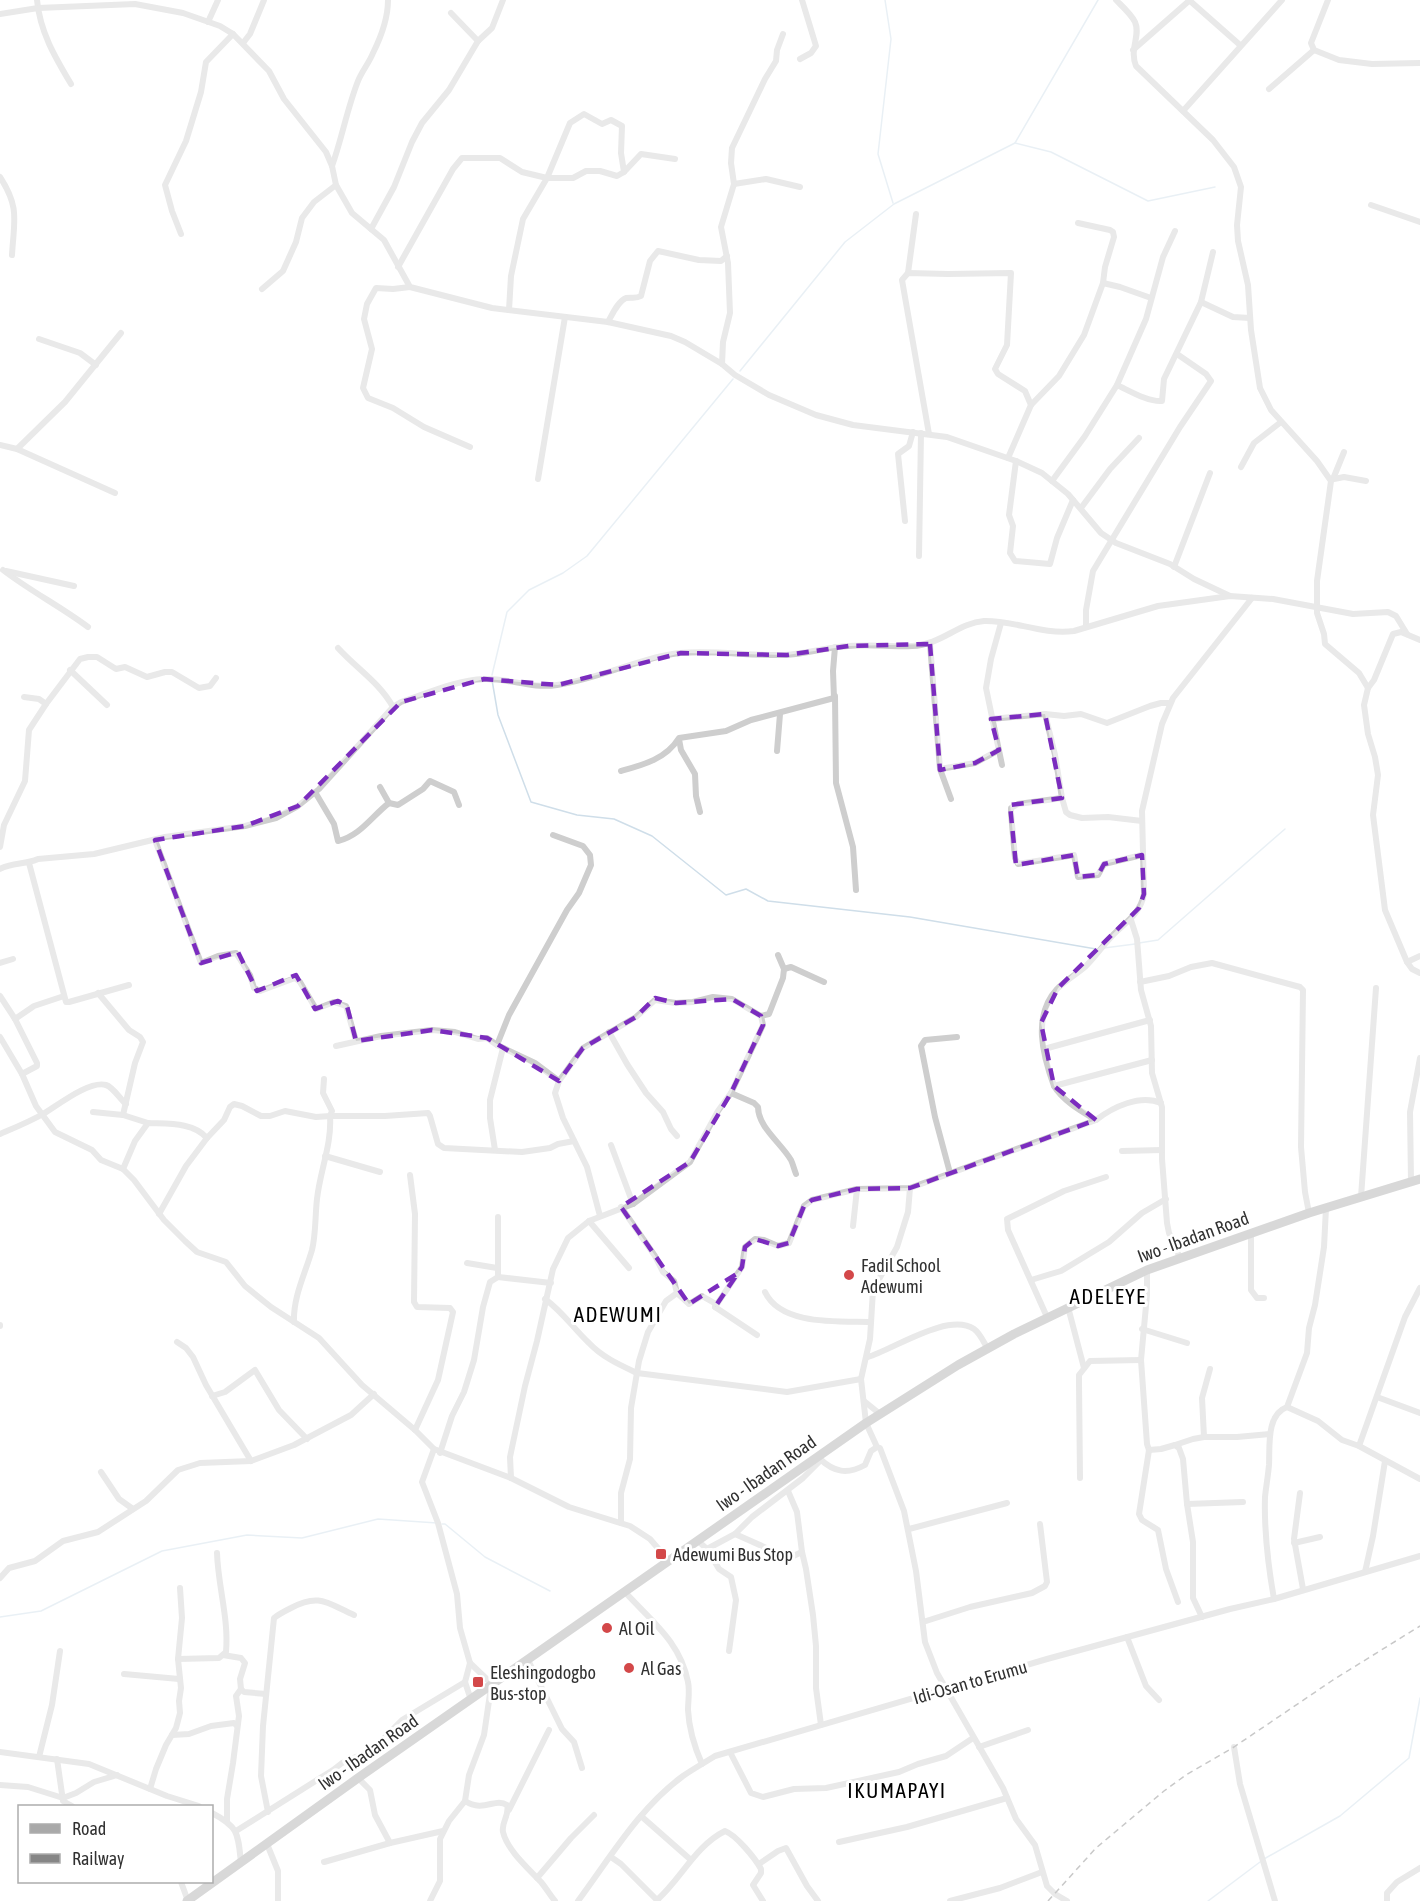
<svg xmlns="http://www.w3.org/2000/svg" width="1420" height="1901" viewBox="0 0 1420 1901" font-family="'Asap Condensed',sans-serif">
<style>
.lines{fill:none;stroke-linecap:round;stroke-linejoin:round}
.stream{stroke:#cfdee9;stroke-width:1.5}
.street{stroke:#cecece;stroke-width:6}
.primary{stroke:#a9a9a9;stroke-width:9}
.rail{stroke:#868686;stroke-width:1.5;stroke-dasharray:6 4.5;stroke-linecap:butt}
.marked{fill:none;stroke:#7b2cbf;stroke-width:4.5;stroke-dasharray:12 8;stroke-linejoin:round}
.poi-dot{fill:#d34849;stroke:#fff;stroke-width:2}
.labels{text-anchor:middle;dominant-baseline:central;stroke-width:6;stroke-linejoin:round;paint-order:stroke}
.street-label{font-size:18px;fill:#313131;stroke:#fff}
.poi-label{font-size:18px;fill:#313131;stroke:#fff;text-anchor:start}
.quarter-label{font-size:21px;letter-spacing:1.5px;fill:#000;stroke:#fff}
</style>
<rect width="100%" height="100%" fill="#fff"/>
<g class="lines">
<!-- stream -->
<g class="stream">
<path d="M885,0L891,39L878,154L893,203"/>
<path d="M1015,143L1051,152L1148,201L1215,187"/>
<path d="M740,371L845,242L894,204L1015,143L1098,0"/>
<path d="M492,675L507,612L529,590L563,573L587,556L733,379"/>
<path d="M492,680L498,715L531,802L577,815L614,819L652,836L726,895L746,889L768,901L910,917L1096,949"/>
<path d="M1139,943L1158,940L1285,829"/>
<path d="M1104,948L1135,944"/>
<path d="M442,1524H445L485,1557L550,1591"/>
<path d="M0,1617L41,1611L162,1551L247,1535L302,1538L378,1519L437,1523"/>
<path d="M1264,1859L1340,1816L1409,1758L1420,1698"/>
<path d="M1208,1901L1260,1862"/>
</g>
<!-- street -->
<g class="street">
<path d="M37,0C40,32 55,57 71,84"/>
<path d="M1116,0C1123,7 1131,14 1135,22C1141,36 1129,48 1136,66L1213,140L1234,167L1241,187L1237,225L1238,241L1248,285L1251,330L1260,388L1271,410L1317,461L1331,481L1317,581V613L1324,634L1325,644L1359,673L1368,688"/>
<path d="M1189,0L1240,45"/>
<path d="M1328,0L1311,43L1314,50L1339,60L1372,64L1420,63"/>
<path d="M451,13L478,41"/>
<path d="M0,14L38,8L135,4L183,13L220,26L233,34L269,71L284,99L326,152L332,166L336,185L352,213L384,240L410,287L492,308L608,322L671,336L685,342L722,364L735,375L769,395L816,415L853,425L947,437L1016,461L1042,473L1068,494L1101,533L1116,543L1170,564L1194,579L1230,596"/>
<path d="M208,22L218,0"/>
<path d="M243,43L250,34L264,0"/>
<path d="M1133,50L1190,0"/>
<path d="M800,59L811,53L816,46L802,0"/>
<path d="M1269,89L1314,50"/>
<path d="M1183,111L1282,0"/>
<path d="M332,166C342,138 347,109 358,81C362,71 369,63 373,53C381,37 388,18 388,0"/>
<path d="M624,172L641,154L675,159"/>
<path d="M0,177C20,208 14,220 12,255"/>
<path d="M734,184L766,179L800,187"/>
<path d="M1371,205L1420,222"/>
<path d="M371,229L394,187L412,142L422,123L449,90L478,41L492,28L503,0"/>
<path d="M181,234L172,211L165,185L186,141L201,92L206,62L233,34"/>
<path d="M398,267L453,169L462,158H500L522,172L547,178H573L586,171H600L617,176L624,172L621,153L622,126L611,120L602,124L584,114L570,123L547,178L523,219L511,276L509,310"/>
<path d="M908,273L916,214"/>
<path d="M1103,283L1120,287L1151,298"/>
<path d="M410,287L393,289L376,288L367,304L364,319L372,349L363,388L368,398L393,408L424,427L470,447"/>
<path d="M262,289L283,271L296,242L302,218L314,202L336,185"/>
<path d="M1201,302L1233,317L1250,318"/>
<path d="M608,322C612,315 618,301 626,298C632,297 636,299 641,296L650,261L658,251L699,260L721,261L727,256"/>
<path d="M39,339L80,353L96,365"/>
<path d="M722,364L723,342L730,313L728,263L721,227L734,184L731,163L732,148L765,79L776,61L777,50L783,34"/>
<path d="M1117,385C1130,391 1148,402 1162,401L1164,379L1201,302L1213,252"/>
<path d="M929,434L902,280L908,273L948,274L1011,273L1007,345L995,369L998,374L1025,391L1031,405"/>
<path d="M0,445L17,449L115,493"/>
<path d="M17,449L65,402L121,333"/>
<path d="M1008,458L1031,405L1059,376L1084,335L1103,283L1105,267L1114,237L1113,232L1110,230L1078,223"/>
<path d="M1016,461L1009,515L1013,526L1010,553L1015,561L1050,564L1057,538L1073,500"/>
<path d="M1241,467L1254,443L1281,422"/>
<path d="M538,479L565,317"/>
<path d="M1333,479L1344,452"/>
<path d="M1334,479L1344,477L1366,481"/>
<path d="M1052,481L1085,436L1117,385L1146,319L1163,257L1175,231"/>
<path d="M1081,508L1110,469L1139,438"/>
<path d="M905,521L898,454L909,446L913,432"/>
<path d="M919,556L921,433"/>
<path d="M1174,567L1210,473"/>
<path d="M3,570C30,591 60,606 88,627"/>
<path d="M6,571L74,586"/>
<path d="M1001,623L991,659L986,688L1002,765"/>
<path d="M1086,627V610L1093,571L1180,427L1211,381L1206,374L1177,354"/>
<path d="M1420,640L1401,632L1393,634L1374,680L1368,688L1364,705L1368,734L1375,757L1378,775L1373,815L1385,910L1407,962L1412,969L1420,973"/>
<path d="M930,644L940,769L951,799"/>
<path d="M338,648C356,668 380,683 393,707"/>
<path d="M70,670L107,705"/>
<path d="M835,696L836,783L853,847L856,890"/>
<path d="M46,704L80,659L88,657H97L116,669L125,667L147,677L165,672H172L199,688L210,686L216,678"/>
<path d="M1045,714L1064,716L1081,714L1107,723L1150,706L1161,703H1170"/>
<path d="M991,719L1045,714L1055,755L1062,798"/>
<path d="M679,739L681,750L695,774L696,796L700,812"/>
<path d="M777,751L780,714"/>
<path d="M940,769L975,763L999,750"/>
<path d="M621,771C643,765 666,759 679,738L726,731L751,720L834,698L833,671L835,647"/>
<path d="M315,792L334,824L338,841C360,836 372,816 389,803L380,787"/>
<path d="M389,803L398,805L423,789L430,781L454,792L459,805"/>
<path d="M1142,821L1108,817L1082,818L1070,815L1066,812L1062,798L1018,804L1011,808V813L1015,858L1018,864L1074,855L1078,877L1098,875L1104,864L1142,855"/>
<path d="M553,835L583,846L590,855L591,865L579,893L567,910L509,1015L497,1045L535,1063L559,1081"/>
<path d="M155,840L201,963L218,956L236,953L250,975L254,988L260,991L295,978L300,982L316,1009L334,1002L346,1006L356,1041"/>
<path d="M0,847L4,825L25,781L29,730L46,704L39,699L24,697"/>
<path d="M29,863L66,1002H69L129,985"/>
<path d="M0,869C12,862 25,865 38,859L94,854L165,837L245,826L276,818L298,806L319,789L393,707L401,702C428,693 456,680 484,679C509,678 531,689 557,685C599,679 638,658 680,653C715,650 750,656 785,655C806,654 827,647 848,646C869,644 891,647 912,646C941,645 958,623 984,621C1014,620 1041,635 1074,631L1158,606L1230,596L1273,599L1353,614L1388,612L1396,616L1407,634"/>
<path d="M1131,920L1137,939L1141,990L1151,1026L1152,1073L1162,1107V1159L1167,1223L1169,1233L1180,1258"/>
<path d="M1407,962L1420,956"/>
<path d="M0,963L13,959"/>
<path d="M784,969L791,967L824,982"/>
<path d="M1140,982L1169,976L1191,967L1212,963L1300,987L1303,990L1301,1147L1305,1192L1309,1213"/>
<path d="M0,996L15,1019L37,1063V1066L22,1074"/>
<path d="M761,1016L769,1014L783,978L784,969L778,955"/>
<path d="M15,1019L34,1006L64,996"/>
<path d="M609,1032L627,1064L646,1093L663,1112L671,1129L677,1136"/>
<path d="M0,1037L22,1074L36,1106L55,1132L92,1150L101,1160L123,1169L134,1180L164,1220L185,1241L197,1252L226,1262L245,1286L271,1307L319,1338L362,1385L415,1430L434,1449L511,1478L569,1507L630,1526L650,1539L669,1561"/>
<path d="M336,1046L381,1036L432,1030L455,1032L478,1039L487,1038L497,1045"/>
<path d="M1044,1049L1150,1020"/>
<path d="M324,1079L323,1093L332,1111L330,1116H385L428,1113L430,1116L438,1144L444,1148L522,1152L550,1148L558,1144L574,1141"/>
<path d="M1054,1086L1152,1060"/>
<path d="M731,1093L754,1103L758,1107C758,1127 781,1143 791,1160C793,1164 794,1169 796,1174"/>
<path d="M1161,1103C1140,1094 1113,1107 1096,1120C1081,1111 1063,1101 1054,1086C1043,1056 1032,1016 1057,989C1066,980 1077,974 1086,966C1097,955 1106,941 1117,931C1129,920 1141,911 1144,894L1142,811L1162,724L1173,698L1252,598"/>
<path d="M93,1112L123,1115L135,1063L143,1042L140,1037L129,1030L98,993"/>
<path d="M123,1115L148,1123"/>
<path d="M0,1134C14,1128 29,1122 43,1114C57,1106 89,1080 106,1085C113,1087 120,1099 126,1104"/>
<path d="M611,1145L633,1204"/>
<path d="M495,1150L490,1118V1100L503,1048"/>
<path d="M1122,1151L1162,1150"/>
<path d="M325,1156L380,1172"/>
<path d="M123,1169L135,1141L148,1123C168,1124 193,1122 207,1138L224,1120L230,1107L234,1104L242,1106L261,1116H270L285,1111L316,1117L330,1116C332,1144 320,1171 317,1199C315,1216 316,1234 312,1250C305,1274 293,1297 294,1322"/>
<path d="M950,1173L935,1117L921,1046L925,1040L957,1037"/>
<path d="M410,1175L415,1214L414,1302L417,1307L450,1308L453,1312L438,1380L415,1430"/>
<path d="M1411,1181L1410,1112L1420,1058"/>
<path d="M910,1188L908,1212L897,1247L873,1290L870,1339L861,1379L866,1423L877,1447L880,1448L904,1511L916,1571L925,1642L937,1673L1003,1788L1016,1819L1035,1845L1047,1886L1055,1894L1067,1901"/>
<path d="M1361,1197L1376,988"/>
<path d="M621,1207L655,1256L663,1272L674,1281L677,1293L666,1301L648,1332L639,1361L631,1408L630,1459L621,1493V1523"/>
<path d="M159,1214L186,1166L207,1138"/>
<path d="M589,1221L629,1268"/>
<path d="M853,1226L857,1189"/>
<path d="M1251,1233V1290L1257,1298H1264"/>
<path d="M467,1263L497,1268"/>
<path d="M1147,1270V1295L1141,1360L1147,1444L1149,1450L1161,1449L1175,1445L1179,1448L1183,1459L1187,1504L1193,1542V1598L1202,1617"/>
<path d="M498,1277V1217"/>
<path d="M1031,1280L1061,1271L1081,1259L1109,1242L1142,1213L1166,1199"/>
<path d="M765,1292C781,1326 839,1321 871,1322"/>
<path d="M677,1293L689,1304L702,1296L716,1304L715,1307L757,1335"/>
<path d="M545,1299C563,1312 573,1328 589,1343C602,1357 620,1365 637,1373L787,1392L861,1379"/>
<path d="M715,1307L742,1267L745,1247L755,1239L764,1240L778,1246L789,1243L804,1206L812,1200L857,1189L910,1188L1096,1120"/>
<path d="M1068,1307L1084,1368"/>
<path d="M1047,1317L1008,1230L1007,1219L1064,1191L1106,1177"/>
<path d="M0,1325V1326"/>
<path d="M1142,1329L1187,1343"/>
<path d="M177,1342L186,1348L193,1357L206,1385L251,1461"/>
<path d="M868,1357C894,1349 948,1312 974,1329C980,1333 984,1343 988,1349"/>
<path d="M212,1396L225,1392L255,1370L279,1410L307,1439"/>
<path d="M1377,1397L1420,1413"/>
<path d="M864,1401L880,1414"/>
<path d="M1287,1407L1318,1421L1342,1440L1359,1446L1420,1479"/>
<path d="M1204,1437L1202,1398L1210,1369"/>
<path d="M1175,1445L1193,1439L1204,1437H1237L1270,1434"/>
<path d="M1359,1446L1405,1317L1420,1288"/>
<path d="M434,1449L422,1482L424,1487L438,1523L457,1594L460,1628L470,1663L493,1685"/>
<path d="M1149,1450L1139,1514L1142,1520L1158,1530L1166,1569L1178,1602"/>
<path d="M440,1453L452,1416L464,1392L474,1360L483,1307L490,1282L498,1277L551,1283"/>
<path d="M820,1459C834,1472 847,1475 865,1465L871,1451L877,1447"/>
<path d="M101,1472L119,1499L133,1509"/>
<path d="M511,1478L510,1457L525,1386L537,1341L553,1269L568,1238L589,1221L633,1204L690,1162L718,1111L731,1093L763,1025L761,1016L732,999L713,997L693,1002L676,1003L655,1000L636,1017L583,1048L559,1081L555,1093L563,1118L587,1167L600,1216"/>
<path d="M1080,1478L1079,1383V1375L1090,1361L1141,1360"/>
<path d="M788,1491L797,1512L802,1552L806,1569L813,1615L816,1646V1688L821,1725"/>
<path d="M1300,1493L1294,1539L1303,1589"/>
<path d="M1187,1504L1243,1502"/>
<path d="M909,1529L1007,1503"/>
<path d="M735,1534L789,1558L802,1552"/>
<path d="M698,1541L707,1549L719,1569L731,1577L736,1600L729,1651"/>
<path d="M1294,1543L1320,1537"/>
<path d="M707,1549L735,1534L752,1517L803,1478L821,1460"/>
<path d="M1365,1572L1373,1536L1385,1461"/>
<path d="M0,1578L9,1568L35,1561L63,1541L98,1532L146,1501L178,1470L200,1463L251,1461L294,1445L351,1415L374,1394"/>
<path d="M625,1592C651,1621 680,1641 688,1682C690,1691 688,1701 688,1710C689,1729 694,1746 702,1764"/>
<path d="M1274,1599C1268,1565 1264,1531 1265,1497C1266,1487 1268,1476 1269,1465C1270,1446 1266,1415 1287,1407L1307,1353L1309,1328L1315,1305L1324,1247L1326,1208"/>
<path d="M923,1622L970,1607L1032,1593L1045,1586L1047,1582L1040,1524"/>
<path d="M1127,1637L1146,1686L1159,1700"/>
<path d="M223,1655L241,1658L245,1663L240,1679L241,1689L236,1696L239,1716L233,1763L227,1799V1821"/>
<path d="M178,1659L219,1658L226,1652C229,1619 218,1586 217,1553"/>
<path d="M528,1660L562,1729L574,1742L582,1768"/>
<path d="M470,1663L465,1682L471,1700"/>
<path d="M124,1674L179,1679"/>
<path d="M241,1689L244,1692L266,1694"/>
<path d="M172,1735L189,1734L211,1726L234,1723L237,1726"/>
<path d="M979,1747L1028,1730"/>
<path d="M1234,1747L1240,1784L1275,1901"/>
<path d="M0,1752L89,1764L167,1796L199,1806"/>
<path d="M730,1752L751,1793L763,1797L794,1789L826,1788L899,1772L918,1764L946,1756L973,1738"/>
<path d="M39,1757L52,1705L60,1651"/>
<path d="M57,1759L63,1801L72,1806"/>
<path d="M358,1778L370,1790L375,1815L390,1843"/>
<path d="M0,1785L28,1787L63,1798L76,1793L94,1782L117,1775"/>
<path d="M150,1789L156,1769L166,1745L176,1728L180,1713L179,1701L181,1688L178,1659L182,1618L180,1588"/>
<path d="M465,1801C484,1813 495,1797 507,1805C510,1815 501,1822 503,1832C507,1850 529,1869 541,1882C546,1888 550,1895 555,1901"/>
<path d="M509,1810L549,1730"/>
<path d="M268,1812L261,1776L263,1726L274,1618C279,1614 285,1611 291,1608C319,1593 327,1603 354,1615"/>
<path d="M212,1813C239,1827 238,1834 241,1863"/>
<path d="M641,1816L691,1860"/>
<path d="M236,1831L333,1770L342,1763L372,1750L402,1720L465,1682"/>
<path d="M839,1842L907,1827L1007,1798"/>
<path d="M267,1844L278,1871V1901"/>
<path d="M611,1857L621,1864L658,1901"/>
<path d="M324,1862L390,1843L443,1831"/>
<path d="M759,1864L778,1851L786,1848L807,1886L818,1901"/>
<path d="M537,1878L571,1838L594,1815"/>
<path d="M181,1882L188,1901"/>
<path d="M657,1900C681,1879 695,1846 725,1831C736,1835 755,1858 761,1869V1873L753,1885L763,1901"/>
<path d="M430,1901L440,1881V1839L449,1821L465,1801L469,1775L484,1735L491,1687"/>
<path d="M578,1901C610,1858 639,1808 683,1776C693,1769 704,1763 715,1756L1047,1659L1230,1609L1274,1599L1420,1556"/>
<path d="M950,1901L1000,1888L1042,1872"/>
<path d="M1387,1901V1893L1397,1882L1420,1868"/>
</g>
<!-- primary -->
<path class="primary" d="M187,1901L358,1778L866,1423L958,1365L1014,1334L1147,1270L1309,1213L1420,1179"/>
<!-- rail -->
<path class="rail" d="M1048,1901L1096,1848L1164,1791L1186,1775L1234,1747L1333,1680L1420,1626"/>
</g>
<!-- marked area -->
<path d="M0 0H1420V1901H0ZM930,644L940,770L975,763L999,750L991,719L1045,714L1062,798L1010,805L1016,865L1074,855L1078,877L1098,875L1104,864L1142,855L1144,894L1139,908L1058,988L1041,1023L1054,1086L1096,1120L910,1188L857,1189L812,1200L804,1206L789,1243L778,1246L755,1239L745,1247L742,1267L715,1307L738,1273L689,1304L621,1207L690,1162L731,1093L763,1025L761,1016L732,999L676,1003L655,998L636,1017L583,1048L559,1081L487,1038L432,1030L356,1041L347,1006L338,1001L315,1009L296,975L257,991L238,952L201,963L155,840L245,826L298,806L401,702L484,679L558,685L681,653L787,655L849,646Z" fill="#fff" fill-opacity=".55" fill-rule="evenodd"/>
<path class="marked" d="M930,644L940,770L975,763L999,750L991,719L1045,714L1062,798L1010,805L1016,865L1074,855L1078,877L1098,875L1104,864L1142,855L1144,894L1139,908L1058,988L1041,1023L1054,1086L1096,1120L910,1188L857,1189L812,1200L804,1206L789,1243L778,1246L755,1239L745,1247L742,1267L715,1307L738,1273L689,1304L621,1207L690,1162L731,1093L763,1025L761,1016L732,999L676,1003L655,998L636,1017L583,1048L559,1081L487,1038L432,1030L356,1041L347,1006L338,1001L315,1009L296,975L257,991L238,952L201,963L155,840L245,826L298,806L401,702L484,679L558,685L681,653L787,655L849,646Z"/>
<!-- markers -->
<g class="poi-dot">
<circle cx="849" cy="1275" r="6"/>
<rect x="655" y="1548" width="12" height="12" rx="3"/>
<circle cx="607" cy="1628" r="6"/>
<circle cx="629" cy="1668" r="6"/>
<rect x="472" y="1676" width="12" height="12" rx="3"/>
</g>
<g class="labels">
<!-- street labels -->
<g class="street-label">
<text transform="translate(1193 1237) rotate(-20)">Iwo - Ibadan Road</text>
<text transform="translate(766 1473) rotate(-35)">Iwo - Ibadan Road</text>
<text transform="translate(970 1682) rotate(-16)">Idi-Osan to Erumu</text>
<text transform="translate(368 1752) rotate(-35)">Iwo - Ibadan Road</text>
</g>
<!-- poi labels -->
<g class="poi-label">
<text x="861" y="1265">Fadil School<tspan x="861" dy="21">Adewumi</tspan></text>
<text x="673" y="1554">Adewumi Bus Stop</text>
<text x="619" y="1628">Al Oil</text>
<text x="641" y="1668">Al Gas</text>
<text x="490" y="1672">Eleshingodogbo<tspan x="490" dy="21">Bus-stop</tspan></text>
</g>
<!-- quarter labels -->
<g class="quarter-label">
<text x="1108" y="1296">ADELEYE</text>
<text x="618" y="1314">ADEWUMI</text>
<text x="897" y="1790">IKUMAPAYI</text>
</g>
</g>
<!-- legend -->
<rect x="18" y="1805" width="195" height="78" fill="#ffffff" stroke="#adadad" stroke-width="1.5"/>
<rect x="30" y="1824" width="30" height="9" fill="#a9a9a9" stroke="#adadad" stroke-width="1.5"/>
<text x="72" y="1835" font-size="18" fill="#313131">Road</text>
<rect x="30" y="1854" width="30" height="9" fill="#868686" stroke="#adadad" stroke-width="1.5"/>
<text x="72" y="1865" font-size="18" fill="#313131">Railway</text>
</svg>
